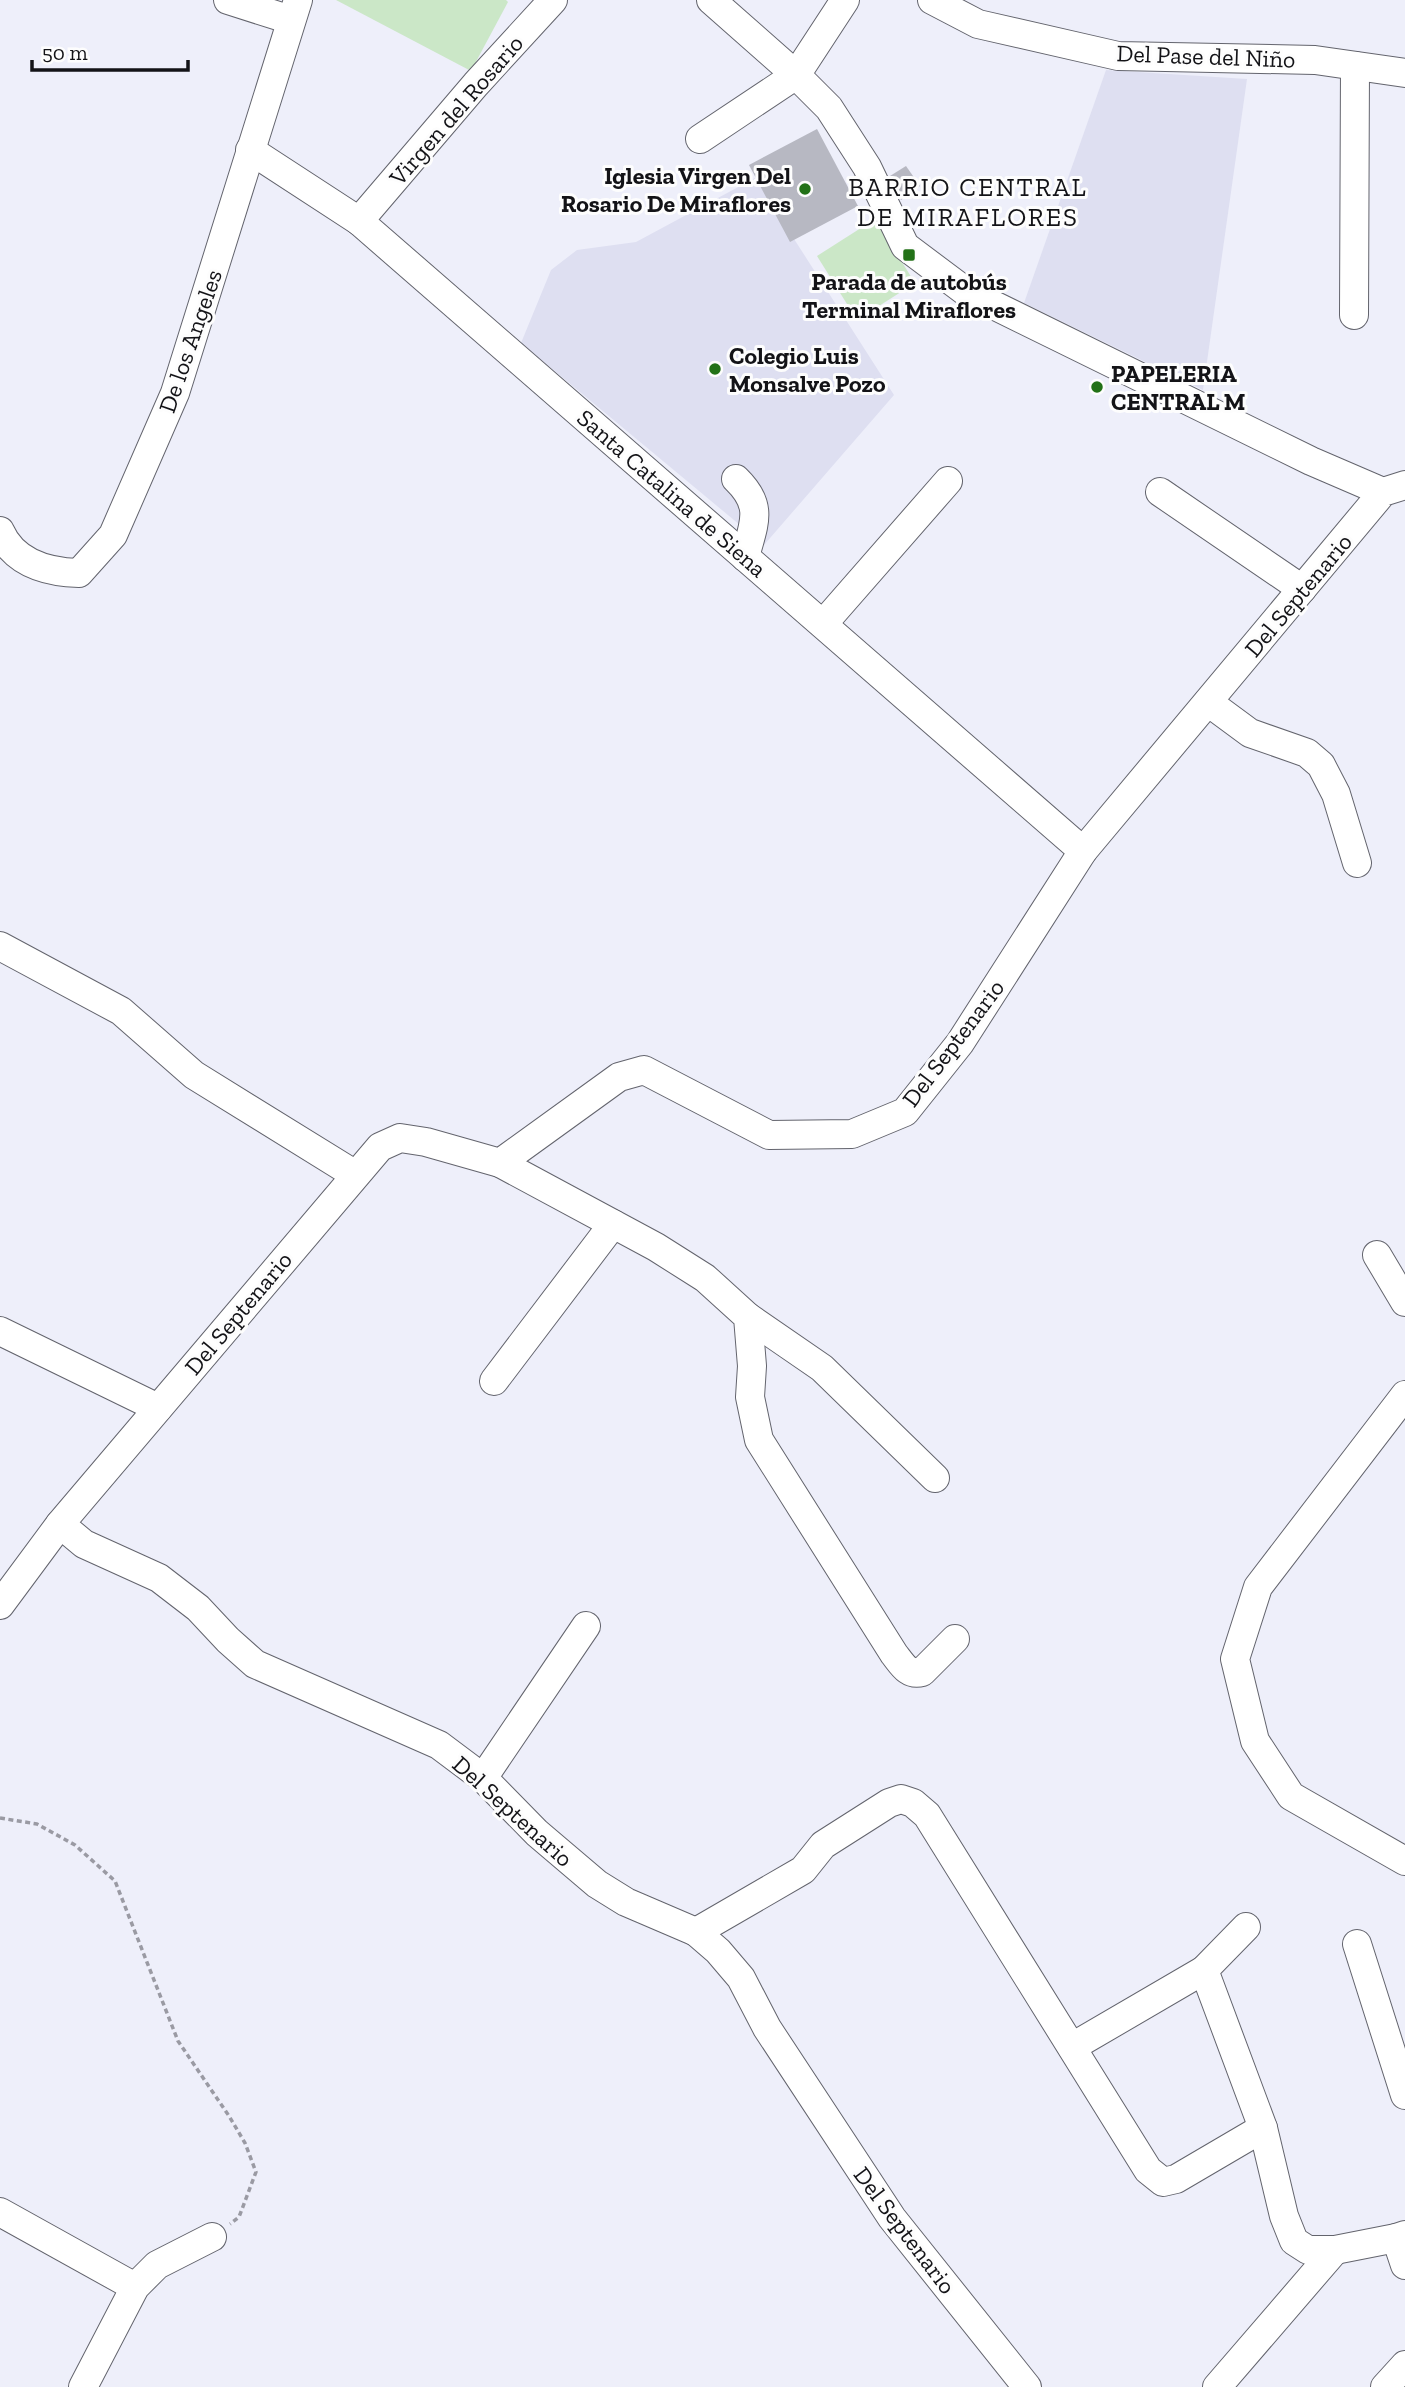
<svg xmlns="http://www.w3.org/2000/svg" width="1405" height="2387" viewBox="0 0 1405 2387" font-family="'Zilla Slab',serif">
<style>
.built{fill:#dedff1}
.green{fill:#cbe7c7}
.building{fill:#b7b8c2}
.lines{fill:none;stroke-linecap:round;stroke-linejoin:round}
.minor-casing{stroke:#63646d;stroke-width:30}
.path{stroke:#9a9aa3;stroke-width:3.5;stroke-dasharray:5 3.5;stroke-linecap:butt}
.minor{stroke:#fff;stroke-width:28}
.poi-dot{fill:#227117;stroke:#fdfdfd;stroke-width:2.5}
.labels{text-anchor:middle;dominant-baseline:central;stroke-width:6;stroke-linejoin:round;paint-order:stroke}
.street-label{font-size:24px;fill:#131317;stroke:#fdfdfd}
.poi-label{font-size:24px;font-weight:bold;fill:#131317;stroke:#fdfdfd;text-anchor:start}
.neighbourhood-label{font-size:26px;letter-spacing:2px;fill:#131317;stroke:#fdfdfd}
</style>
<rect width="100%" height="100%" fill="#eeeffa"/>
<!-- built -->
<g class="built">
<path d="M1106,70L1247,79L1203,390L1024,303Z"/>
<path d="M755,178L894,395L764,545L521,343L551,270L577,250L636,242Z"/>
</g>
<!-- green -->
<g class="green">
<path d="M336,0H506L508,2L471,71Z"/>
<path d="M875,219L915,283L857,320L817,256Z"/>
</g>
<!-- building -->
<g class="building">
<path d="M817,129L858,206L790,242L749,165Z"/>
<path d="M906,166L920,186L901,200L890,176Z"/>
</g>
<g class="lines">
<!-- minor casing -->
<g class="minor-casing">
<g id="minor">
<path d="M228,0L291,20"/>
<path d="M711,0L796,75L829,108L867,167L905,246L965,291L1311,461L1383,492"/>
<path d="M932,0L978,24L1118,56L1315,60L1405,73"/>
<path d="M700,139L796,75L845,0"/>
<path d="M250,150L359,221L1083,851"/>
<path d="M359,221L476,84L553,0"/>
<path d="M1354,315L1355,66"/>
<path d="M736,479C764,506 754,523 745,557"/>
<path d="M1160,492L1302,589"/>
<path d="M0,531C14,563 46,572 79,573L113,535L175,393L298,0"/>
<path d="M823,624L948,481"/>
<path d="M1208,702L1250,733L1307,753L1321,765L1336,794L1357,863"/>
<path d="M0,946L121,1011L194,1075L354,1174"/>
<path d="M500,1163L656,1247L705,1278L748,1317L752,1366L750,1397L759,1440L894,1654C902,1664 908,1676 922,1672L955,1639"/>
<path d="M1377,1255L1405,1302"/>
<path d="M748,1317L822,1368L935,1478"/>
<path d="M0,1331L158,1408"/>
<path d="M494,1381L613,1224"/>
<path d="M1405,1395L1258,1587L1235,1659L1255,1741L1291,1796L1405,1861"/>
<path d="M0,1605L60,1524"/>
<path d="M483,1778L586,1626"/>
<path d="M1246,1927L1204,1970L1263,2128L1284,2216L1294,2241L1308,2250H1335L1396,2238"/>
<path d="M696,1932L803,1870L823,1845L889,1803L901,1799L913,1803L927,1815L1148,2170L1163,2182L1176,2179L1263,2128"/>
<path d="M1357,1944L1405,2095"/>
<path d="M1072,2047L1204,1970"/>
<path d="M0,2212L135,2287"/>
<path d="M1405,2235L1396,2238L1405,2265"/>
<path d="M83,2387L135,2287L157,2265L212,2237"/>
<path d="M1027,2387L892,2218L767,2028L741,1978L718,1951L696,1932L626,1902L597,1884L537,1833L483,1778L439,1745L255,1664L228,1640L198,1608L159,1578L84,1544L60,1524L380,1147L400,1138L426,1142L500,1163L619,1077L644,1070L769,1135L852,1134L905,1112L960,1043L1083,851L1383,492L1405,485"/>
<path d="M1217,2387L1335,2250"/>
<path d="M1385,2387L1405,2365"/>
</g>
</g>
<!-- path -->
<path class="path" d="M0,1818L37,1824L75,1845L115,1881L178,2041L229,2116L245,2143L256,2172L239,2217L230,2224"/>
<!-- minor -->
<use href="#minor" class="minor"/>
</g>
<!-- markers -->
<g class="poi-dot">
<circle cx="805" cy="189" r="7"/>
<rect x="902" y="248" width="14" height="14" rx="3.5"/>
<circle cx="715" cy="369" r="7"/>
<circle cx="1097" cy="387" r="7"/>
</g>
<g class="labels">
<!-- street labels -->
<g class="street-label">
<text transform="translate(1206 56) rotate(2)">Del Pase del Niño</text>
<text transform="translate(456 110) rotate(-49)">Virgen del Rosario</text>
<text transform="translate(190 341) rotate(-71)">De los Angeles</text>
<text transform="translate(672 493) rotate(41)">Santa Catalina de Siena</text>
<text transform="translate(1298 595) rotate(-50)">Del Septenario</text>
<text transform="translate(953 1043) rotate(-53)">Del Septenario</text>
<text transform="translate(238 1313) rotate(-50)">Del Septenario</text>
<text transform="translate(513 1811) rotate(42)">Del Septenario</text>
<text transform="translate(905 2230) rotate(53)">Del Septenario</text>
</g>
<!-- poi labels -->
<g class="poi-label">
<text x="791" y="175" text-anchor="end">Iglesia Virgen Del<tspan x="791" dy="28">Rosario De Miraflores</tspan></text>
<text x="909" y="281" text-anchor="middle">Parada de autobús<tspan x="909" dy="28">Terminal Miraflores</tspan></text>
<text x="729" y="355">Colegio Luis<tspan x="729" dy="28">Monsalve Pozo</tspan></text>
<text x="1111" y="373">PAPELERIA<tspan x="1111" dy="28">CENTRAL M</tspan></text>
</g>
<!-- neighbourhood labels -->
<g class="neighbourhood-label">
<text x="968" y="187">BARRIO CENTRAL<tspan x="968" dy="30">DE MIRAFLORES</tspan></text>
</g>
</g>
<!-- scale -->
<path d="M32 60v10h156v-10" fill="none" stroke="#131317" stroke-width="3.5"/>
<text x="42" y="60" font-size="21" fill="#131317" stroke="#fdfdfd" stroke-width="5" paint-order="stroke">50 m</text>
</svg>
